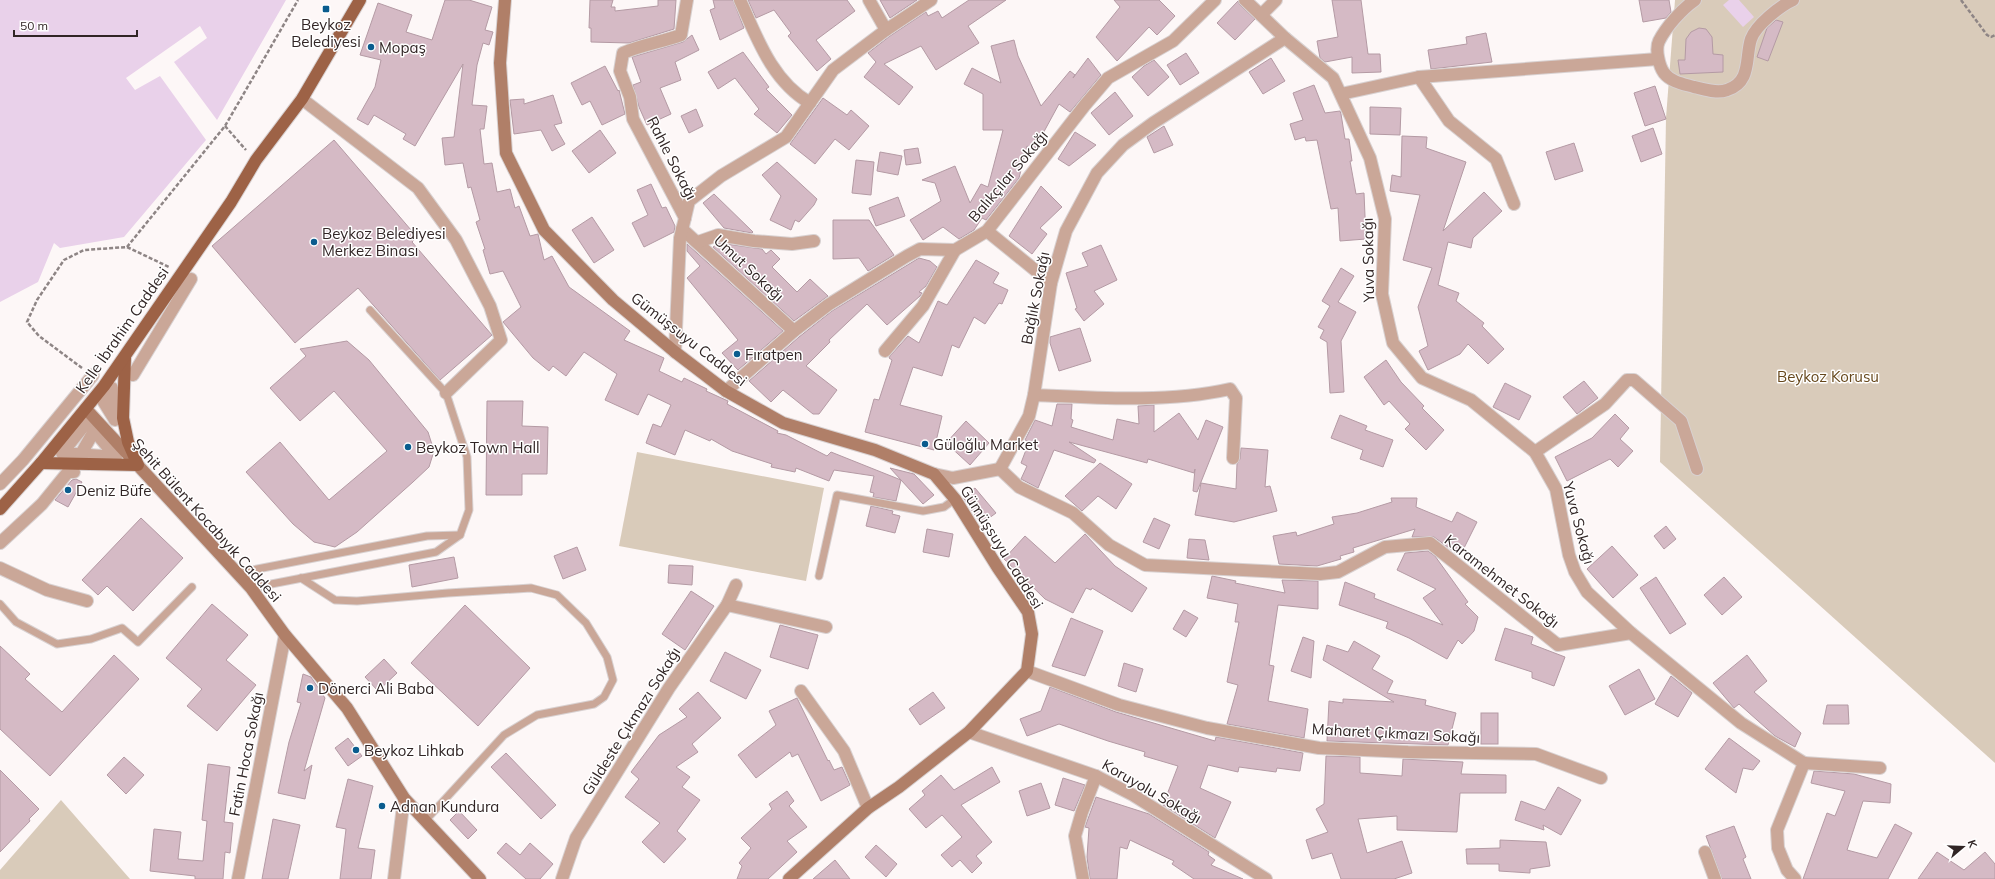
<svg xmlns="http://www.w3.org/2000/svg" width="1995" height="879" viewBox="0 0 1995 879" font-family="Mulish,sans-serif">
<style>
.green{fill:#d9cbba}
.water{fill:#e9d1ea}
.building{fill:#d5bac5;stroke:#b49aa4}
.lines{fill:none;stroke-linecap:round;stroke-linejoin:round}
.lane-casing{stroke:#d8d1d1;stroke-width:9}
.street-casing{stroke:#d8d1d1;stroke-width:14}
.secondary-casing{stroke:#d8d1d1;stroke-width:14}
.primary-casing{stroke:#d8d1d1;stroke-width:14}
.path{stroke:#8e8585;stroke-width:2.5;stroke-dasharray:4 2;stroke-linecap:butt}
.lane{stroke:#caa798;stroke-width:7}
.street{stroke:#caa798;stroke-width:12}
.secondary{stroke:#b07f68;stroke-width:12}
.primary{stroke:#9d6246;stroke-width:12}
.poi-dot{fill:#0a5c8e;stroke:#fff;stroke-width:1.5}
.labels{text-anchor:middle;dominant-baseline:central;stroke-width:3;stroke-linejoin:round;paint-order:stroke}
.poi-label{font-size:15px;fill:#312525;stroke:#fff;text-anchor:start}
.street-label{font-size:15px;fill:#312525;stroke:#fff}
.park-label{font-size:15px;fill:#66471b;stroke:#fff}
</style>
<rect width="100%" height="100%" fill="#fdf7f7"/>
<!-- green -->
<g class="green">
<path d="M1675,0H1995V763L1660,462L1666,118Z"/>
<path d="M637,452L824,488L806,581L619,546Z"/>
<path d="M61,800L130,879H0V870Z"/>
</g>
<!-- water -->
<g class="water">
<path d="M0,0H286L217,120L174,62L207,38L200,26L126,78L135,90L160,76L206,140L124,237L60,248L54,243L38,282L0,302Z"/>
<path d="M1729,0H1739L1754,17L1743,27L1723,5Z"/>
</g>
<!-- building -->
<g class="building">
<path d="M445,0H469L492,7L485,30L493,32L489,45L483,43L477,65L472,105L487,106L484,129H480L484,164L492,163L497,192L510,189L515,208L519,206L530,236L538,234L544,260L552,256L569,287L630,331L624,340L664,358L659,371L682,382L684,378L707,389L706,391L728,401L727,404L778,431L777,433L786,435L827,456L831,452L901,480L896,501L873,497L874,493L870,492L874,476L834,470L829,481L796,468L795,472L771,467L772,464L732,451L711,439L710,441L685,430L675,455L646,443L653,424L661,427L671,405L648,394L638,415L605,400L617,374L584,352L566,376L553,366L549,371L533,358L503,322L521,307L503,271L490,274L483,250L485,249L476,222L480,220L471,187L468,188L463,163L445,165L442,138L454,137L463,64L415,146L403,139L406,134L374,115L368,125L357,119L375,87L381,60L360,55L378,3L412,15L406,32L432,40Z"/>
<path d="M590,0H613L611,7H615V11L658,6V0H676L674,29L629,43L591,42V28H589Z"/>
<path d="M713,0H733L744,28L720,40L710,10L715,8Z"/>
<path d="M748,0H847L855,11L816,40L831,59L817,71L788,36L791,33L774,10L756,18Z"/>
<path d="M880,0H917L890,18Z"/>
<path d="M969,0H1006L968,26L979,43L936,70L921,46L884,64L913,87L899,105L864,77L876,62L868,53L890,36L926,12L928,16L938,11L942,18Z"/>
<path d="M1114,0H1159L1175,16L1157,35L1149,27L1117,61L1096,37L1120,7Z"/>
<path d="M1332,0H1361L1368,54H1380L1381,72L1352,73V57L1325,62L1320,58L1317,41L1338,37Z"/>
<path d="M1639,0H1669L1671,12L1666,18L1643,22Z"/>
<path d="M1238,1L1240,5L1255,19L1235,40L1217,23Z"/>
<path d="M1776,20L1783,22L1768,61L1757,57L1767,28Z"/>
<path d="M1699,28L1706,29L1712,37L1713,54L1723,55V72L1680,74L1678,60H1685L1686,39L1691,32Z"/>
<path d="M1486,33L1492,62L1431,69L1428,50L1467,44L1466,37Z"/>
<path d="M692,35L699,50L675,62L681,80L660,88L671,114L647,125L639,107L633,85L641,82L632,57L683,42Z"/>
<path d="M1014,40L1018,56L1041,106L1070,71L1075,75L1073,78L1088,58L1101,75L1070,112L1059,104L1034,150L1027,146L1019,178L986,220L982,218L974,230L959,239L943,227L923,240L910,220L941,201L935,183L922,180L955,166L970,203L981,184L988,187L1003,130H983V94L964,84L972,68L1001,83L991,46Z"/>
<path d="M743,52L769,87L766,89L792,115L777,133L754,114L759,109L735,78L718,89L708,72Z"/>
<path d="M1186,53L1199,73L1180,85L1167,65Z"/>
<path d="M1271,58L1285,81L1263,94L1249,72Z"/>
<path d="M1154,60L1169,77L1148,96L1132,77L1144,66Z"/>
<path d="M605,66L618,91L619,90L625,114L602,125L590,101L582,105L571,83Z"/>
<path d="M1314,85L1325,113L1340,111L1341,114L1345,139H1349L1352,161H1350L1356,194L1364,193L1366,239L1340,241L1338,208L1331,209L1317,140L1306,141L1305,137L1295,140L1290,124L1303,120L1293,93Z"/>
<path d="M1655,86L1666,119L1645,126L1634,93Z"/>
<path d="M1115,92L1133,116L1109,135L1091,113Z"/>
<path d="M553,95L562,123L554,125L565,144L552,151L541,130L514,134L510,100L524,99V104Z"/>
<path d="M823,98L847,115L851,110L869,126L849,150L835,139L815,164L790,144Z"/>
<path d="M1370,107L1401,108L1400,135L1370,134Z"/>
<path d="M696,109L703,126L689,133L681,116Z"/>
<path d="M1164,126L1173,145L1154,153L1147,137Z"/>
<path d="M1653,128L1662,154L1641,162L1632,136Z"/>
<path d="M600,130L616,153L589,173L572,151Z"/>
<path d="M1075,132L1096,145L1069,166L1058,159Z"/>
<path d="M1402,136L1427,137L1426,148L1466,162L1443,231L1484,192L1502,211L1473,238L1471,248L1448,242L1438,285L1459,293L1456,301L1484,323L1482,326L1504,349L1488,364L1468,344L1460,354L1428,370L1419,351L1428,346L1418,307L1432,268L1403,260L1420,195L1390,191L1392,175L1401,177Z"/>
<path d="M334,140L417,237L412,242L492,335L440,380L358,288L295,343L212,246Z"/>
<path d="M1574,143L1583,171L1555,180L1546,152Z"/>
<path d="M918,148L921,163L906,165L904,150Z"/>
<path d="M880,152L902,156L898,175L877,171Z"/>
<path d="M856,160L874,162L871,195L852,193Z"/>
<path d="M777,162L817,199L814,205L799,222L795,220L791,230L770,220L781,196L762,175Z"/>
<path d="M651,184L662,208L666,207L675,226L674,232L644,247L632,223L648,215L637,190Z"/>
<path d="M1041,186L1062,207L1040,228L1047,234L1032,254L1009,236Z"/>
<path d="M714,194L753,232L752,233L724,228L703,203Z"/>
<path d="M898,197L905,216L876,226L869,208Z"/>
<path d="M592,217L614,250L594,263L572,230Z"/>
<path d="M833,220H869L894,255L868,271L859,258L833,259Z"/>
<path d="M719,243L762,249L766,254L771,250L780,259L772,267L797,292L810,279L828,296L794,321L713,247Z"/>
<path d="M687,244L783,331L738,370L722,353L738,340L687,278L700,266L687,251Z"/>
<path d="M1101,245L1117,280L1094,291L1104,304L1084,321L1075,309L1077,308L1066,273L1088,266L1082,253Z"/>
<path d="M919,258L930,261L937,267L926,286L919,292L922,293L920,296L887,325L867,304L829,340L830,342L806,366L837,390L819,414H813L783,390L771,402L749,381L799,337L832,311Z"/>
<path d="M976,260L999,273L993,283L1008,290L1002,304L999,303L985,324L974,317L959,348L952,345L942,376L913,367L900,405L942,416L934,450L865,432L874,399L879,400L892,360L889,358L890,356L908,336L919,343L938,301L947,305Z"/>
<path d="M1341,268L1354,276L1338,302L1356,312L1341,341L1344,392L1330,393L1327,342L1320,338L1324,330L1318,327L1330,306L1322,301Z"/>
<path d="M1080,328L1091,361L1059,371L1050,343V337Z"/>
<path d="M347,341L369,360L428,432L434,451L429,467L413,482L357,532L335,547L314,542L293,524L246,472L280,442L329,500L387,451L334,391L300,421L270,388L306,356L300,349Z"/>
<path d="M1386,360L1401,382L1424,406L1422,408L1444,430L1426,450L1405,429L1410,424L1389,401L1384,405L1364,377Z"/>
<path d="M1584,381L1598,398L1577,414L1563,397Z"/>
<path d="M1505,383L1531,396L1519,420L1493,407Z"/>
<path d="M487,401H523L522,426L548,427L547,474H522V495H486Z"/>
<path d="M1057,404H1072L1071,419L1073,420L1071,427L1113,440L1117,419L1139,424L1138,406L1154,405V432L1179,413L1198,440L1206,420L1223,427L1197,492L1193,491L1195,469L1194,473L1148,459L1147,463L1069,442L1096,460L1094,463L1054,450L1038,488L1021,479L1027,466L1021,463L1029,442L1025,440L1035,420L1052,426Z"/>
<path d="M1615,414L1629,428L1620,439L1633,451L1618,467L1610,459L1567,481L1555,457L1592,438Z"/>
<path d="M1340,415L1367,426L1365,430L1393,440L1383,467L1360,459L1363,450L1331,438Z"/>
<path d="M966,421L989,443L970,465L946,443Z"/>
<path d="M1241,448L1268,450L1265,487L1270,486L1277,511L1234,522L1195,515L1201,483L1236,489L1237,464L1240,459Z"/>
<path d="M1100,463L1132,484L1116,509L1098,496L1082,511L1065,496Z"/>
<path d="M890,468L914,474L934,495L923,504Z"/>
<path d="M76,479L82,482L68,507L55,500L72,480Z"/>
<path d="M975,488L996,513L981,524L963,497Z"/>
<path d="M1391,498H1417L1416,507L1452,522L1457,512L1477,522L1460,556L1434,537H1412L1415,529L1353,548L1354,552L1340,556L1341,559L1317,566L1279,564L1273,536L1296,532L1297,536L1334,524L1332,517L1357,513L1392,502Z"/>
<path d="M871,506L893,511L892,514L900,516L895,533L866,526Z"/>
<path d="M141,518L183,558L133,611L107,586L98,595L82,580Z"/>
<path d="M1154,518L1170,525L1159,549L1143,542Z"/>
<path d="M1666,526L1676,539L1664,549L1654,536Z"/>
<path d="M927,529L953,534L949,557L923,552Z"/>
<path d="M1085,534L1115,566L1147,588L1132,612L1092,588L1091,590L1086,588L1073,613L1045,599L1004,559L1025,536L1055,563Z"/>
<path d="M1189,539L1205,540L1209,560L1187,558Z"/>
<path d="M1612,546L1638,575L1613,598L1587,569Z"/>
<path d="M577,547L586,570L563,579L554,556Z"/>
<path d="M1428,551L1435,556L1468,602L1465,604L1478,617L1474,631L1462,644L1458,640L1447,659L1409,638L1386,628L1388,622L1339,605L1345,582L1375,594L1374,598L1443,625L1423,598L1436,589L1397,570L1405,553Z"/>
<path d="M454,557L458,578L412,587L409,565Z"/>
<path d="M669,565L693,566L692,585L668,583Z"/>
<path d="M1212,576L1236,581L1235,583L1285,593L1282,580L1318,581V609L1278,605L1269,665L1274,666L1268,701L1308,709L1304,738L1227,724L1238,685L1227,682L1239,622H1235L1238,604L1207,598Z"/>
<path d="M1656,577L1686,624L1670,634L1640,588Z"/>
<path d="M1724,577L1742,597L1722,615L1704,595Z"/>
<path d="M691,591L714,606L685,650L662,634Z"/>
<path d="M212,604L248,635L226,660L256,685L217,731L187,706L202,689L166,658Z"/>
<path d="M465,605L530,668L478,726L411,663Z"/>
<path d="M1184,610L1198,618L1186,637L1173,629Z"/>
<path d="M1071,618L1103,631L1085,676L1052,666Z"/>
<path d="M780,625L818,635L808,669L770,657Z"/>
<path d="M1505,628L1533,637L1531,644L1565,657L1554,686L1532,678V672L1495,660Z"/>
<path d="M1303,637L1314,641L1311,678L1291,671Z"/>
<path d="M1354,641L1380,656L1372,669L1393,681L1387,693L1426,700L1425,705L1456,713L1448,745L1327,741L1329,701L1343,703V699L1394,702L1323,660L1327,645L1348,652Z"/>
<path d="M0,646L30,674L25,679L62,712L114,655L139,679L50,776L0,729Z"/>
<path d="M725,652L761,670L746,699L710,681Z"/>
<path d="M1747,655L1767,681L1754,692L1801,733L1795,747L1775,736L1739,704L1734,708L1713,683Z"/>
<path d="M384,659L397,673L378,691L365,677Z"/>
<path d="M1124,663L1143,669L1136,692L1118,686Z"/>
<path d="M1639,669L1655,699L1625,715L1609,686Z"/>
<path d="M303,674L311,677L325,698L304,771L312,765L305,799L278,793L289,742L301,703L297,702Z"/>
<path d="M1671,676L1692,693L1678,717L1655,704Z"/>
<path d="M1050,687L1116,712L1215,741L1216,737L1303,753L1300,771L1277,768L1276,772L1239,767L1238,772L1208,765L1200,788L1231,802L1215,838L1163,805L1178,766L1144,756L1145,752L1108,741L1059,724L1027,736L1020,719L1041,711Z"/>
<path d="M698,692L721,718L692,744L698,752L676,767L690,777L682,787L700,800L677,831L686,839L664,863L642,842L660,823L625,797L639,779L631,772L659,735L687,717L679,709Z"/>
<path d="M933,692L945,708L920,725L909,709Z"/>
<path d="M797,698L828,761L829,760L834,770L842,767L850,785L821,801L798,754L792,757L790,752L756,778L738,755L776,725L769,711Z"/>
<path d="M1827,705H1848L1849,724H1823Z"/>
<rect x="1481" y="713" width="17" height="31"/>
<path d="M348,738L362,756L348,766L335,748Z"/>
<path d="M1729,738L1760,761L1753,770L1743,768L1736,793L1705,769Z"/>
<path d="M506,753L556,805L541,819L491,767Z"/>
<path d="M1326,756L1360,757V773L1402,776L1403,759L1463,762L1461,774L1506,775V793H1460L1457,832L1397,830V816L1358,819L1367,853L1402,841L1412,873L1394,879H1341L1332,853L1312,859L1306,840L1328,832L1316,809L1324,804Z"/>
<path d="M124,757L144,775L126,794L107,775Z"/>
<path d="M208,764L230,767L224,822L233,823L230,853L225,852L223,879H195V876L150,871L154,829L181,832L178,859L203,861L207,821L202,820Z"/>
<path d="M992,767L1000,782L961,805L992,842L976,856L982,863L972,873L960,860L952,867L941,855L962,837L942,815L926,828L909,809L925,795L922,791L941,775L954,790Z"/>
<path d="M0,770L39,809L29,819L30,821L0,852Z"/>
<path d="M1814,771L1854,774L1891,784L1890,803L1863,801L1847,850L1877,858L1895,824L1912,833L1888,879H1803L1827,813L1835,816L1845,791L1811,783Z"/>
<path d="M1063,778L1085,785L1074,811L1055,805Z"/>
<path d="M348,779L373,786L358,848L375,850L371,879H340L346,829L336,827Z"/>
<path d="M1041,783L1050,808L1027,816L1019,791Z"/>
<path d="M1558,787L1581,800L1561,835L1543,825L1544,830L1515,820L1521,801L1545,810Z"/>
<path d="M787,791L794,801L789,806L807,827L787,841L797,852L768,879H737L742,866L739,863L751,848L741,838L772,809L769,804Z"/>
<path d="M1096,797L1149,814L1209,852L1208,855L1215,860L1211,865L1243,879H1194L1172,864L1174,861L1130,840L1127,849L1120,847L1117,879H1090L1087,857L1089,828L1085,827Z"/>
<path d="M459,811L477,830L468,839L450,820Z"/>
<path d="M273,819L300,825L288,879H262Z"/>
<path d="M1734,826L1746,857L1743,859L1751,879H1722L1706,836Z"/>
<path d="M1500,840L1546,842L1550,866L1530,869V873L1499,871V864H1467L1466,849L1500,848Z"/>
<path d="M506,843L520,855L530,843L553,864L540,879H526L497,853Z"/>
<path d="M876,845L897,864L886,877L865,857Z"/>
<path d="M1937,852L1964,870L1985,852L1995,864V879H1918Z"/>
<path d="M835,860L850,879H813Z"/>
</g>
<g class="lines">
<!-- lane casing -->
<g class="lane-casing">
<g id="lane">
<path d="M237,573L427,536L460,535"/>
<path d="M819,576L837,495L923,511L944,507L955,499"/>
<path d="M301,578L335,600L357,601L448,593L531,588L557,595L586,623L607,657L613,680L604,697L594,704L537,715L504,735L425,821"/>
<path d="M251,588L436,552L460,535L469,510L467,457L446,393L370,310"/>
<path d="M0,604L16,622L57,644L91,639L122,628L138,642L192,587"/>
</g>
</g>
<!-- street casing -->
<g class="street-casing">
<g id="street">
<path d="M740,0C757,38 772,81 810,103"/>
<path d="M869,0L886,30"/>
<path d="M1245,0L1285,38L1333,78L1370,158L1385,219L1382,294L1393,343L1422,378L1471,400L1535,452L1556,489L1569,555L1575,572L1587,592L1631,633L1741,723L1804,763L1777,830L1778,848L1787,870L1795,879"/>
<path d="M1695,0C1682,9 1666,27 1659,41C1655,49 1659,66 1664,73C1671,82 1684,84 1694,87C1704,89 1716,94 1727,90C1752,82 1745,57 1751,39C1756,25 1780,6 1793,0"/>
<path d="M1261,15L1276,0"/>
<path d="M1419,77L1449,121L1496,159L1514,204"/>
<path d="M1341,94L1419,77L1658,59"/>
<path d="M302,99L418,188L456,240L490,306L501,340L446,393"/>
<path d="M685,218L689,201L721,176L786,137L833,70L886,30L931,0"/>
<path d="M682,229L794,331"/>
<path d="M987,231L1051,283"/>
<path d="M698,242L718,235L754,241L792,244L814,241"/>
<path d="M885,351L923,306L955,250"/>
<path d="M675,352L680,238L685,218L633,119L630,97L620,71L623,53C641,45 662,42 681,35L687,0"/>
<path d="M133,375L191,279"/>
<path d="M112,388L115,420L102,399Z"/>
<path d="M726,391L794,331L828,305L907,256L920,249L955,250L987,231L1085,105L1108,78L1173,41L1215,0"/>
<path d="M1034,395C1098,398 1167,403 1230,389L1236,398L1233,458"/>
<path d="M87,422L116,457L62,453Z"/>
<path d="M1535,452L1605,404L1627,380H1634L1681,421L1697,469"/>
<path d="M81,454L94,431"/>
<path d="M1000,469L1019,487L1073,513L1109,545L1145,565L1320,574L1338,572L1385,547L1430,543L1558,645L1631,633"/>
<path d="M1000,469L1029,416L1034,395L1051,283L1066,231L1097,173L1123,145L1153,123L1285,38"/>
<path d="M934,474L953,478L1000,469"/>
<path d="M0,484L23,460L93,375"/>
<path d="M0,543L42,504L68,472H74"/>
<path d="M0,568L47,590L87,601"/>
<path d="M727,605L826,627"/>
<path d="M1027,671L1119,705L1207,728L1319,748L1408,752L1536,754L1601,778"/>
<path d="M801,691L844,751L868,808"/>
<path d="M969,732L1096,776L1133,795L1266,879"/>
<path d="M1804,763L1880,768"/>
<path d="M1705,852L1715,879"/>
<path d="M238,879L285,635"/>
<path d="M394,879L404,798"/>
<path d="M562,879L576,838L669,688L727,605L736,585"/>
<path d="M1083,879L1075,836L1082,812L1096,776"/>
</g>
</g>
<!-- secondary casing -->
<g class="secondary-casing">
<g id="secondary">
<path d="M505,0L500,63L506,153L544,230L613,300L675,352L726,391L783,423L875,450L934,474L955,499L998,568L1028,612L1032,634L1027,671L969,732L899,787L868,808L789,879"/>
<path d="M86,409L251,588L285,635L347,708L404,798L480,879"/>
</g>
</g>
<!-- primary casing -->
<g class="primary-casing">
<g id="primary">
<path d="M41,463L138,465L128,442L123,418L125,358"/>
<path d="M0,509L41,463L104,386L231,202L256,160L302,99L360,0"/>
</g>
</g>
<!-- path -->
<g class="path">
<path d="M1961,0L1987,35L1991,37L1995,35"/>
<path d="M225,126L246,150"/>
<path d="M127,247L225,126L298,0"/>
<path d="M82,368L39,336L27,322L37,300L64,260L84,250L127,247L169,267"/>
</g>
<!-- lane -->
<use href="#lane" class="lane"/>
<!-- street -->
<use href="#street" class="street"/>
<!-- secondary -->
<use href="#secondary" class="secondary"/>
<!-- primary -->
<use href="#primary" class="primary"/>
</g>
<!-- markers -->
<g class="poi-dot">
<rect x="322" y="5" width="8" height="8" rx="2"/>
<circle cx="371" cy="47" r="4"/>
<circle cx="314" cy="242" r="4"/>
<circle cx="737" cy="354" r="4"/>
<circle cx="925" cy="444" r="4"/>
<circle cx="408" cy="447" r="4"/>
<circle cx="68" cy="490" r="4"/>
<circle cx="310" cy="688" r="4"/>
<circle cx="356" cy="750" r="4"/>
<circle cx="382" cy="806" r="4"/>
</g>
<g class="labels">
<!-- poi labels -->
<g class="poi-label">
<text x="326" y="24" text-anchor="middle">Beykoz<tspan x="326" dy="17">Belediyesi</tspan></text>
<text x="379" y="47">Mopaş</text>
<text x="322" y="233">Beykoz Belediyesi<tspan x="322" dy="17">Merkez Binası</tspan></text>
<text x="745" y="354">Fıratpen</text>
<text x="933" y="444">Güloğlu Market</text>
<text x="416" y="447">Beykoz Town Hall</text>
<text x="76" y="490">Deniz Büfe</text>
<text x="318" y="688">Dönerci Ali Baba</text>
<text x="364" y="750">Beykoz Lihkab</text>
<text x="390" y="806">Adnan Kundura</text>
</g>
<!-- street labels -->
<g class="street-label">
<text transform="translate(672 158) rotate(63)">Rahle Sokağı</text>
<text transform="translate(1008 176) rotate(-50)">Balıkçılar Sokağı</text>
<text transform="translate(1368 260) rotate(-91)">Yuva Sokağı</text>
<text transform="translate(749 268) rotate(43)">Umut Sokağı</text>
<text transform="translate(1035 298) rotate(-79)">Bağlık Sokağı</text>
<text transform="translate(122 330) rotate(-55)">Kelle İbrahim Caddesi</text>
<text transform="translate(689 339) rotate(38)">Gümüşsuyu Caddesi</text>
<text transform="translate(207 520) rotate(48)">Şehit Bülent Kocabıyık Caddesi</text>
<text transform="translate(1579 523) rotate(75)">Yuva Sokağı</text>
<text transform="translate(1002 547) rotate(58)">Gümüşsuyu Caddesi</text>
<text transform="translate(1502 581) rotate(38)">Karamehmet Sokağı</text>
<text transform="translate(631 721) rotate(-58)">Güldeste Çıkmazı Sokağı</text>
<text transform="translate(1396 733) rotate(3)">Maharet Çıkmazı Sokağı</text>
<text transform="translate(246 754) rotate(-79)">Fatin Hoca Sokağı</text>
<text transform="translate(1152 791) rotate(30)">Koruyolu Sokağı</text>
</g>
<!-- park labels -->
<g class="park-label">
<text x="1828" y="376">Beykoz Korusu</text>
</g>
</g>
<!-- north arrow -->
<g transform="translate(1963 847) rotate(71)" stroke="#ffffff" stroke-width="3" paint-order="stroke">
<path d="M0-3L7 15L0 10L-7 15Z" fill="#312525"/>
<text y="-6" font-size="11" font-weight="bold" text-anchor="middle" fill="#312525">K</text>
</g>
<!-- scale -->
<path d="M14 30v6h123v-6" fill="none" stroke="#312525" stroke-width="2"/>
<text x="20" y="30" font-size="12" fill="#312525" stroke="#ffffff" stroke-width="3" paint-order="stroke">50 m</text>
</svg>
